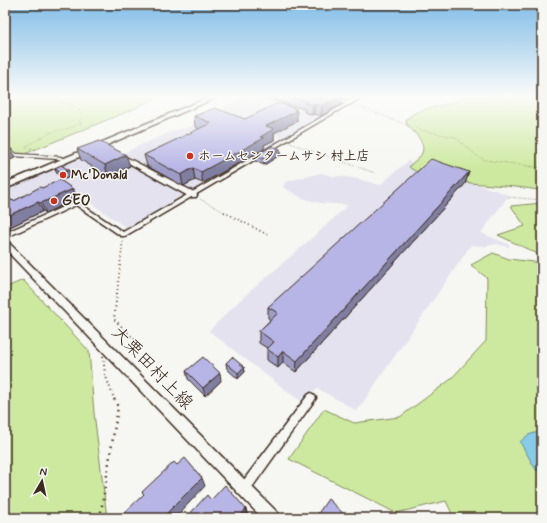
<svg xmlns="http://www.w3.org/2000/svg" width="547" height="523" viewBox="0 0 547 523" font-family="Mynerve,'Klee One',sans-serif">
<style>
.built{fill:#e3e2ee}
.green{fill:#cde99f;stroke:#848a5e}
.water{fill:#87cbe8;stroke:#698b97}
.lines{fill:none;stroke-linecap:round;stroke-linejoin:round}
.lane-casing{stroke:#3b2a1e;stroke-width:5}
.street-casing{stroke:#3b2a1e;stroke-width:3}
.secondary-casing{stroke:#3b2a1e;stroke-width:3}
.highway-casing{stroke:#3b2a1e;stroke-width:3}
.path-far3{stroke:#3b2a1e;stroke-width:1;stroke-dasharray:0.5 2;stroke-linecap:butt}
.path-far2{stroke:#3b2a1e;stroke-width:1.5;stroke-dasharray:1 3;stroke-linecap:butt}
.path-far1{stroke:#3b2a1e;stroke-width:2;stroke-dasharray:1 3.5;stroke-linecap:butt}
.path{stroke:#3b2a1e;stroke-width:2.5;stroke-dasharray:1.5 4.5;stroke-linecap:butt}
.lane{stroke:#f6f6f2;stroke-width:2.5}
.street{fill:#f6f6f2;fill-rule:evenodd}
.secondary{fill:#f6f6f2;fill-rule:evenodd}
.highway{fill:#f6f6f2;fill-rule:evenodd}
.wall{fill:#9d9cc6;stroke:#3b2a1e}
.shaded-wall{fill:#807fa1;stroke:#3b2a1e}
.building{fill:#b7b5e6;stroke:#3b2a1e}
.poi-dot{fill:#c8321e;stroke:#f6f6f2;stroke-width:1.5}
.labels{text-anchor:middle;dominant-baseline:central;stroke-width:3;stroke-linejoin:round;paint-order:stroke}
.far-poi-label{font-size:13px;font-weight:bold;fill:#3b2a1e;stroke:#f6f6f2;text-anchor:start}
.poi-label{font-size:15px;font-weight:bold;fill:#3b2a1e;stroke:#f6f6f2;text-anchor:start}
.near-street-label{font-size:18px;fill:#3b2a1e;stroke:#f6f6f2}
</style>
<rect width="100%" height="100%" fill="#f6f6f2"/>
<filter id="ink" filterUnits="userSpaceOnUse"><feTurbulence type="fractalNoise" baseFrequency=".025" numOctaves="2"/><feDisplacementMap in="SourceGraphic" scale="8" xChannelSelector="R" yChannelSelector="G"/><feConvolveMatrix kernelMatrix="1 2 1 2 8 2 1 2 1" color-interpolation-filters="sRGB"/></filter>
<g filter="url(#ink)">
<!-- built -->
<g class="built">
<path d="M246,96H319L346,104L284,139L218,114Z"/>
<path d="M214,116L282,142L191,193L121,154L170,132L189,127Z"/>
<path d="M103,149L187,195L128,229L82,197L12,231L5,225V189Z"/>
<path d="M408,161L509,195L481,233L510,245L509,247L497,244L486,246L471,245L357,411L317,388L303,402L295,397L209,331L239,301L319,232L348,205L320,203L302,198L283,187L285,182L321,173L335,177L339,176L358,179L380,185Z"/>
</g>
<!-- green -->
<g class="green">
<path d="M5,96H159L136,108L5,162Z"/>
<path d="M460,96H542V191C511,183 431,186 409,167C412,162 418,160 421,155C428,144 414,132 407,125L406,120C417,107 441,107 456,102L460,98Z"/>
<path d="M542,203V256L498,235L525,226L511,206Z"/>
<path d="M493,253L509,259L542,263V518H454L446,501L396,513L289,459L324,409L354,423L400,417L450,380L486,341L487,278L471,265Z"/>
<path d="M23,280L89,351L94,413L107,518H5V288Z"/>
</g>
<!-- water -->
<path class="water" d="M542,429V470H536L520,442L528,435L538,432Z"/>
<g class="lines">
<!-- lane casing -->
<g class="lane-casing">
<path id="lane" d="M5,147L16,155L60,158L65,161"/>
</g>
<!-- street casing -->
<g class="street-casing">
<g id="street">
<path d="M348,102L351,103L125,236H121L76,205L5,238V233L76,201L123,232Z"/>
<path d="M311,393L314,395L316,398L314,401L248,493L244,495L240,493L238,489L240,485L308,395Z"/>
</g>
</g>
<!-- secondary casing -->
<g class="secondary-casing">
<g id="secondary">
<path d="M322,96H328L348,101L359,96H364L349,105Z"/>
<path d="M118,153L196,193L197,195L196,197H190L116,156V154Z"/>
<path d="M5,241L8,242L278,513L281,518H262L5,249Z"/>
</g>
</g>
<!-- highway casing -->
<g class="highway-casing">
<path id="highway" d="M212,96H220L5,189V183Z"/>
</g>
<!-- path-far3 -->
<g class="path-far3">
<path d="M30,96L24,97L34,96"/>
<path d="M355,105L420,130L455,137L477,156L485,160L542,168"/>
<path d="M221,111L245,96"/>
<path d="M290,143L375,173"/>
<path d="M31,151L35,149L25,147L49,133L73,127L81,123L79,120L83,116C79,107 70,103 60,102L74,96"/>
<path d="M508,197L542,200"/>
<path d="M200,199L226,213"/>
</g>
<!-- path-far2 -->
<g class="path-far2">
<path d="M224,212L268,235"/>
<path d="M117,294L123,239"/>
</g>
<!-- path-far1 -->
<g class="path-far1">
<path d="M117,293L114,319L143,348"/>
<path d="M103,356L105,374L113,396"/>
</g>
<!-- path -->
<path class="path" d="M100,518L118,407L112,395"/>
<!-- lane -->
<use href="#lane" class="lane"/>
<!-- street -->
<use href="#street" class="street"/>
<!-- secondary -->
<use href="#secondary" class="secondary"/>
<!-- highway -->
<use href="#highway" class="highway"/>
</g>
<!-- wall -->
<g class="wall">
<path d="M256,96H342L341,104L321,116L314,114L312,115L304,112V109Z"/>
<path d="M296,111L297,121L274,133V140L264,145V149L203,183L195,180L183,186L147,166L144,155L200,129L195,127L194,116L245,119Z"/>
<path d="M77,149L130,166L108,176L81,160Z"/>
<path d="M280,149V155L264,165L255,161V156Z"/>
<path d="M55,168L69,170L71,176L65,179L57,174Z"/>
<path d="M469,172L465,184L296,372L283,363L278,368L267,360V348L259,343V331L270,320L268,318V307Z"/>
<path d="M42,188L73,189L77,198L46,213L43,211L6,229L5,228V196L11,200L14,201Z"/>
<path d="M226,363L244,367L245,372L238,379L227,369Z"/>
<path d="M186,371L221,381L205,396L188,379Z"/>
</g>
<!-- shaded-wall -->
<g class="shaded-wall">
<path d="M341,96H342L341,104L321,116L322,106Z"/>
<path d="M315,104L314,114L312,115L313,105Z"/>
<path d="M296,109V111H297V121L274,133V140L264,145V149L203,183L201,172L266,126Z"/>
<path d="M10,147L15,158L5,162V149Z"/>
<path d="M280,149V155L264,165V159Z"/>
<path d="M126,155L130,166L108,176L105,165Z"/>
<path d="M193,168L195,180L183,186L181,175Z"/>
<path d="M69,170L71,176L65,179L62,173Z"/>
<path d="M469,172L465,184L296,372L297,361Z"/>
<path d="M73,189L77,198L46,213L41,203Z"/>
<path d="M38,202L43,211L6,229L5,227V217Z"/>
<path d="M283,351V363L278,368V357Z"/>
<path d="M244,367L245,372L238,379V373Z"/>
<path d="M220,373L221,381L205,396L203,388Z"/>
<path d="M202,478L205,486L175,518H162Z"/>
<path d="M246,509L248,516L246,518H239Z"/>
</g>
<!-- building -->
<g class="building">
<path d="M290,96H341L322,106L315,104L313,105L304,103L308,101Z"/>
<path d="M276,104H282L296,109L294,110L297,111L266,126L274,129L260,137L264,138L201,172L193,168L181,175L144,155L211,123L194,116L215,108L245,119Z"/>
<path d="M99,141L126,155L105,165L77,149Z"/>
<path d="M5,145L10,147L5,149Z"/>
<path d="M272,146L280,149L264,159L255,156Z"/>
<path d="M431,159L469,172L297,361L283,351L278,357L267,349L274,342L259,331L278,313L268,307Z"/>
<path d="M61,165L69,170L62,173L55,168Z"/>
<path d="M60,180L73,189L41,203L38,202L5,217V196L11,200L14,201L40,187L42,188Z"/>
<path d="M203,357L220,373L203,388L186,371Z"/>
<path d="M232,357L244,367L238,373L226,363Z"/>
<path d="M185,458L202,478L162,518H119L144,494L142,492L174,462L177,465Z"/>
<path d="M225,485L246,509L239,518H186L207,495L211,500Z"/>
<path d="M328,499L348,518H315Z"/>
</g>
</g>
<!-- sky -->
<linearGradient id="sky" x2="0" y2="1"><stop stop-color="#81bde8"/><stop offset="0.57" stop-color="#fbfbf9"/><stop offset="1" stop-color="#fbfbf9" stop-opacity="0"/></linearGradient>
<rect width="547" height="169" fill="url(#sky)"/>
<!-- markers -->
<g class="poi-dot">
<circle cx="190" cy="156" r="4"/>
<circle cx="63" cy="175" r="4"/>
<circle cx="54" cy="201" r="4"/>
</g>
<g class="labels">
<!-- far-poi labels -->
<g class="far-poi-label">
<text x="198" y="156">ホームセンタームサシ 村上店</text>
<text x="71" y="175">Mc'Donald</text>
</g>
<!-- poi labels -->
<g class="poi-label">
<text x="62" y="201">GEO</text>
</g>
<!-- near-street labels -->
<g class="near-street-label">
<text transform="translate(152 368) rotate(46)">大栗田村上線</text>
</g>
</g>
<!-- margin -->
<rect width="547" height="523" fill="none" stroke="#f6f6f2" stroke-width="20"/>
<rect x="10" y="10" width="527" height="503" fill="none" stroke="#3b2a1e" stroke-width="1.5" filter="url(#ink)"/>
<!-- north arrow -->
<g transform="translate(42 481) rotate(9)" stroke="#f6f6f2" stroke-width="3" paint-order="stroke">
<path d="M0-3L7 15L0 10L-7 15Z" fill="#3b2a1e"/>
<text y="-6" font-size="11" font-weight="bold" text-anchor="middle" fill="#3b2a1e">N</text>
</g>
</svg>
